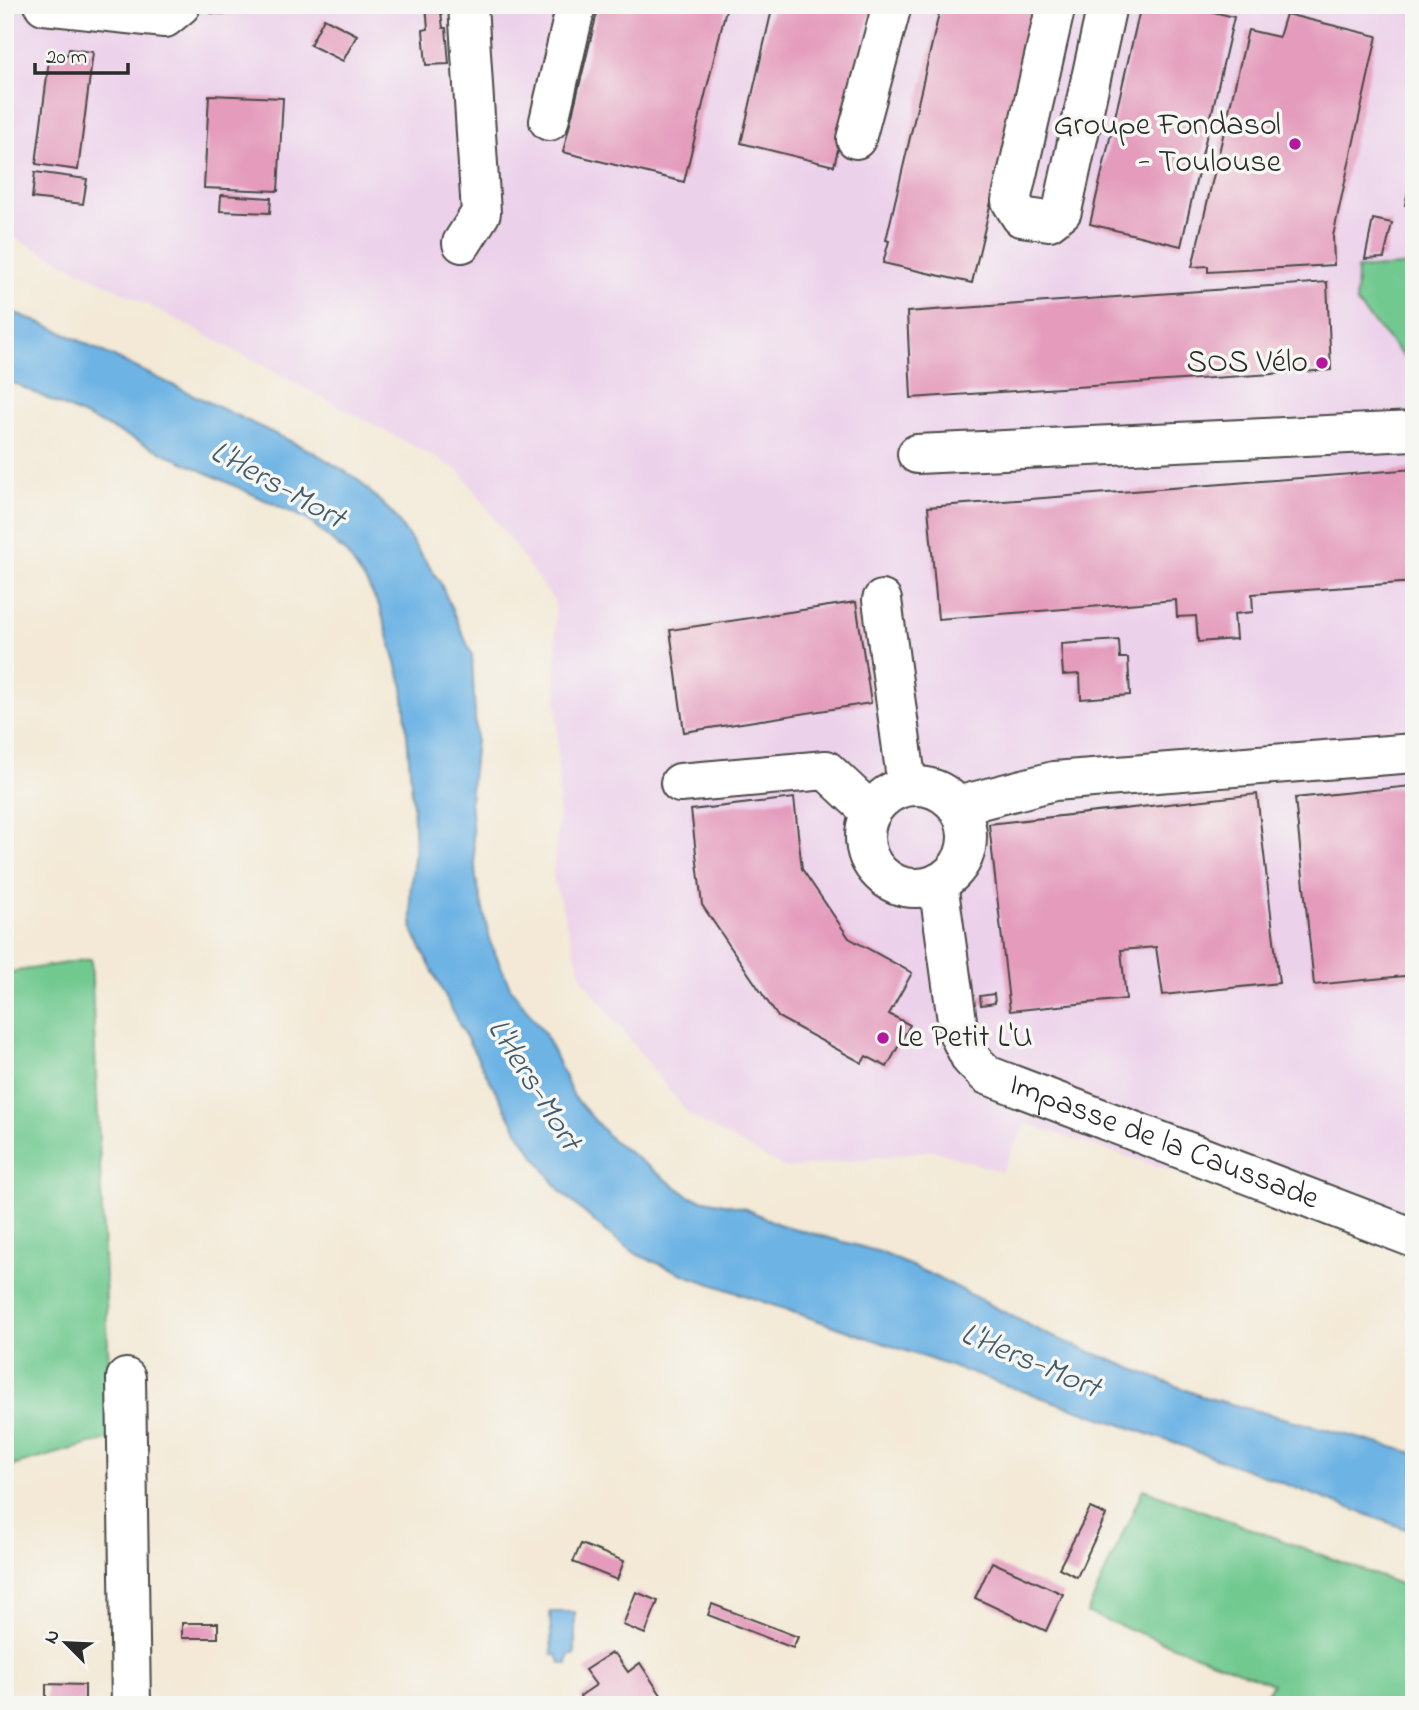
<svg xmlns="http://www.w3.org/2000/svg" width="1419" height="1710" viewBox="0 0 1419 1710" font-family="'Indie Flower',sans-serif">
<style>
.built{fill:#ecd1ea}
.green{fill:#71c990;stroke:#4e7a5e;stroke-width:2}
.water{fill:#6db3e4;stroke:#4c6f88;stroke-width:2}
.building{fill:#e49bbc}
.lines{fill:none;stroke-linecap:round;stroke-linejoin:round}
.minor-casing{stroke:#494845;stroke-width:42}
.minor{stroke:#fff;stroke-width:38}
.poi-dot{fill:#b5179e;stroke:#f6f6f2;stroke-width:2.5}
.labels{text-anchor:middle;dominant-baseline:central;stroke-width:7;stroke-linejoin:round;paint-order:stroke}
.poi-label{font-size:32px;fill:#2b2b2b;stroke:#f6f6f2;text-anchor:end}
.street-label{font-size:32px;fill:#2b2b2b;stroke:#f6f6f2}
.water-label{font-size:33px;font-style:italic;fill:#425b6c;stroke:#f6f6f2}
</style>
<rect width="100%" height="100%" fill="#f6f6f2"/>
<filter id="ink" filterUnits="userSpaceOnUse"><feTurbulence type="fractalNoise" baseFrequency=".0143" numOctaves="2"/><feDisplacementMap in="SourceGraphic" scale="14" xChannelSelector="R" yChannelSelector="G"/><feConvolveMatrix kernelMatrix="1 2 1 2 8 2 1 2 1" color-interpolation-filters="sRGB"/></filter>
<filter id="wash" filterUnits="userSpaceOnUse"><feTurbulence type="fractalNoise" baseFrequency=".00686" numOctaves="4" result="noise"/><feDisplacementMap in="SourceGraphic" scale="28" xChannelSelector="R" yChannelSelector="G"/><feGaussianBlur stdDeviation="1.57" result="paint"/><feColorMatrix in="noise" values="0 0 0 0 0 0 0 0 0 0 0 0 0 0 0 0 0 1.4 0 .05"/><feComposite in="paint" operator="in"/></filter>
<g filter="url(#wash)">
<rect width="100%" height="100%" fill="#f3e9d6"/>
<!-- built -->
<path class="built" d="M5,5H1414V1249L1026,1124L1001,1172L933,1150L786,1169L689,1115L583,980L553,877L559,813L555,602L460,471L168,315L5,233Z"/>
<!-- green -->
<g class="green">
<path d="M1414,265V363L1401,354L1356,303L1357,269Z"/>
<path d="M91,959L112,1438L5,1468V973Z"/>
<path d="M1143,1489L1414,1589V1705H1259L1273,1684L1087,1613Z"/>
</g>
<!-- water -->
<g class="water">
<path d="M5,309L55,329L313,452L356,478L393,514L440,582L472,655L476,739L470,800L476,879L491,944L510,987L545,1034L574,1097L611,1139L690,1197L744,1208L778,1224L880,1252L943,1280L1046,1334L1201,1396L1414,1453V1532L1183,1446L688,1276L638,1255L605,1231L560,1191L520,1135L460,1026L413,932L410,895L415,847L413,806L403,687L380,608L368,585L346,553L308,520L5,379Z"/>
<path d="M550,1612H575V1655H569L567,1664H561L557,1655H552Z"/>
</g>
<g id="blocks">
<!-- building -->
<g class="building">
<path d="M211,5H231L230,14L211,13Z"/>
<path d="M426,5H440L443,28H446L449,64L426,65L423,30L428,29Z"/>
<path d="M599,5H727L684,182L563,152Z"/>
<path d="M773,5H872L834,166L741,143Z"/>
<path d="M941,5H1037L972,283L883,263L889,241L886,240Z"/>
<path d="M1141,5H1185L1234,17L1181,246L1090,224Z"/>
<path d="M1286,14L1377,36L1333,236L1334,265L1208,272V266L1192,267L1248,30L1279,37Z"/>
<path d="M324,18L357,35L343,61L310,45Z"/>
<path d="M69,49L93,52L78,170L36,164L50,52L68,55Z"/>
<path d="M209,95L283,98L278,191L204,188Z"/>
<path d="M1413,169H1414V207L1405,205Z"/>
<path d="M35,172L87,179L83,204L32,198Z"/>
<path d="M221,195L271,198L270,213L220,211Z"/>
<path d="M1373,219L1392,223L1384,258L1365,259Z"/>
<path d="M1327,282L1331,370L911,398L907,312Z"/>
<path d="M1414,469V582L1252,594L1253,612L1234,614L1236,639L1198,642L1196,616L1177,617L1176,600L938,619L928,507Z"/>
<path d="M856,602L871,703L684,732L670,630Z"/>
<path d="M1119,640L1120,658H1128L1130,695L1081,699L1080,674L1063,675L1061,644Z"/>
<path d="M1411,786L1414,811V975L1314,985L1295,798Z"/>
<path d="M1257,794L1279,983L1163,995L1156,947L1121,950L1126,999L1010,1011L989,824Z"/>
<path d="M794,798L802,869L849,938L912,973L889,1014L910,1025L887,1067L866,1056L862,1063L778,1017L702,905L691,810Z"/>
<path d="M994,994L995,1003L981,1005L980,996Z"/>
<path d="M1090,1508L1106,1515L1077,1577L1059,1568Z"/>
<path d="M581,1544L624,1561L617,1580L573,1562Z"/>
<path d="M992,1562L1063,1594L1046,1631L975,1598Z"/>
<path d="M636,1592L658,1601L645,1634L623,1625Z"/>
<path d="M712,1604L798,1637L793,1648L708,1615Z"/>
<rect x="182" y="1623" width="36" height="15"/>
<path d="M611,1653L616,1655L628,1672L640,1663L661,1695L645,1705H584L580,1696L596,1685L585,1670Z"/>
<path d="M46,1684L85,1685V1705H46Z"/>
</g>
</g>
</g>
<g filter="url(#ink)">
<use href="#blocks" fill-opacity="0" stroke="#494845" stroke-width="2"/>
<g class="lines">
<!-- minor casing -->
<g class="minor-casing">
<g id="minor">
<path d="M44,5L165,18L181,5"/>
<path d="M1056,5L1011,201L1021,217L1049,221L1062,211L1107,5"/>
<path d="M549,121L576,5"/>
<path d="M856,139L892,5"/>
<path d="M462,243L481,213L468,5"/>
<path d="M917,454L1414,431"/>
<path d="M882,600L907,786"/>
<path d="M680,783L826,770L871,812"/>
<circle cx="916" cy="837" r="51"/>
<path d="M957,806L1054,781L1414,753"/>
<path id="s1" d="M938,883L959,1035L971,1059L987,1075L1414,1238"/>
<path d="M126,1378L131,1705"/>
</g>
</g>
<!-- minor -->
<use href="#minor" class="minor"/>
</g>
</g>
<!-- markers -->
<g class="poi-dot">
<circle cx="1295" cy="144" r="7"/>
<circle cx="1322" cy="363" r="7"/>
<circle cx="883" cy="1038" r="7"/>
</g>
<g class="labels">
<!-- poi labels -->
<g class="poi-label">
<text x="1281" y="126">Groupe Fondasol<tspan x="1281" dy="37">- Toulouse</tspan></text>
<text x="1308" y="363">SOS Vélo</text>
<text x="897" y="1038" text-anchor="start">Le Petit L'U</text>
</g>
<!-- street labels -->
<g class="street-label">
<text stroke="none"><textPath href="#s1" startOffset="392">Impasse de la Caussade</textPath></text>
</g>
<!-- water labels -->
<g class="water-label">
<text transform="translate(277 486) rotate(29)">L'Hers-Mort</text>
<text transform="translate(533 1085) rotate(58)">L'Hers-Mort</text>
<text transform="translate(1030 1362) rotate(23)">L'Hers-Mort</text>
</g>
</g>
<!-- margin -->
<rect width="1419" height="1710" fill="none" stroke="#f6f6f2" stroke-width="28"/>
<!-- north arrow -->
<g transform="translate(66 1643) rotate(294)" stroke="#f6f6f2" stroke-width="5" paint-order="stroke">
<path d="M0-5L12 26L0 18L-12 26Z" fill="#2b2b2b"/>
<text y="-10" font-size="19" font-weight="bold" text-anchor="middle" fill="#2b2b2b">N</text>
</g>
<!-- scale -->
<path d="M35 63v10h93v-10" fill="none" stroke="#2b2b2b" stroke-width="3.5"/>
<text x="46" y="63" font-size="21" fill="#2b2b2b" stroke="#f6f6f2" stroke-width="5" paint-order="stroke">20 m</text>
</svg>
